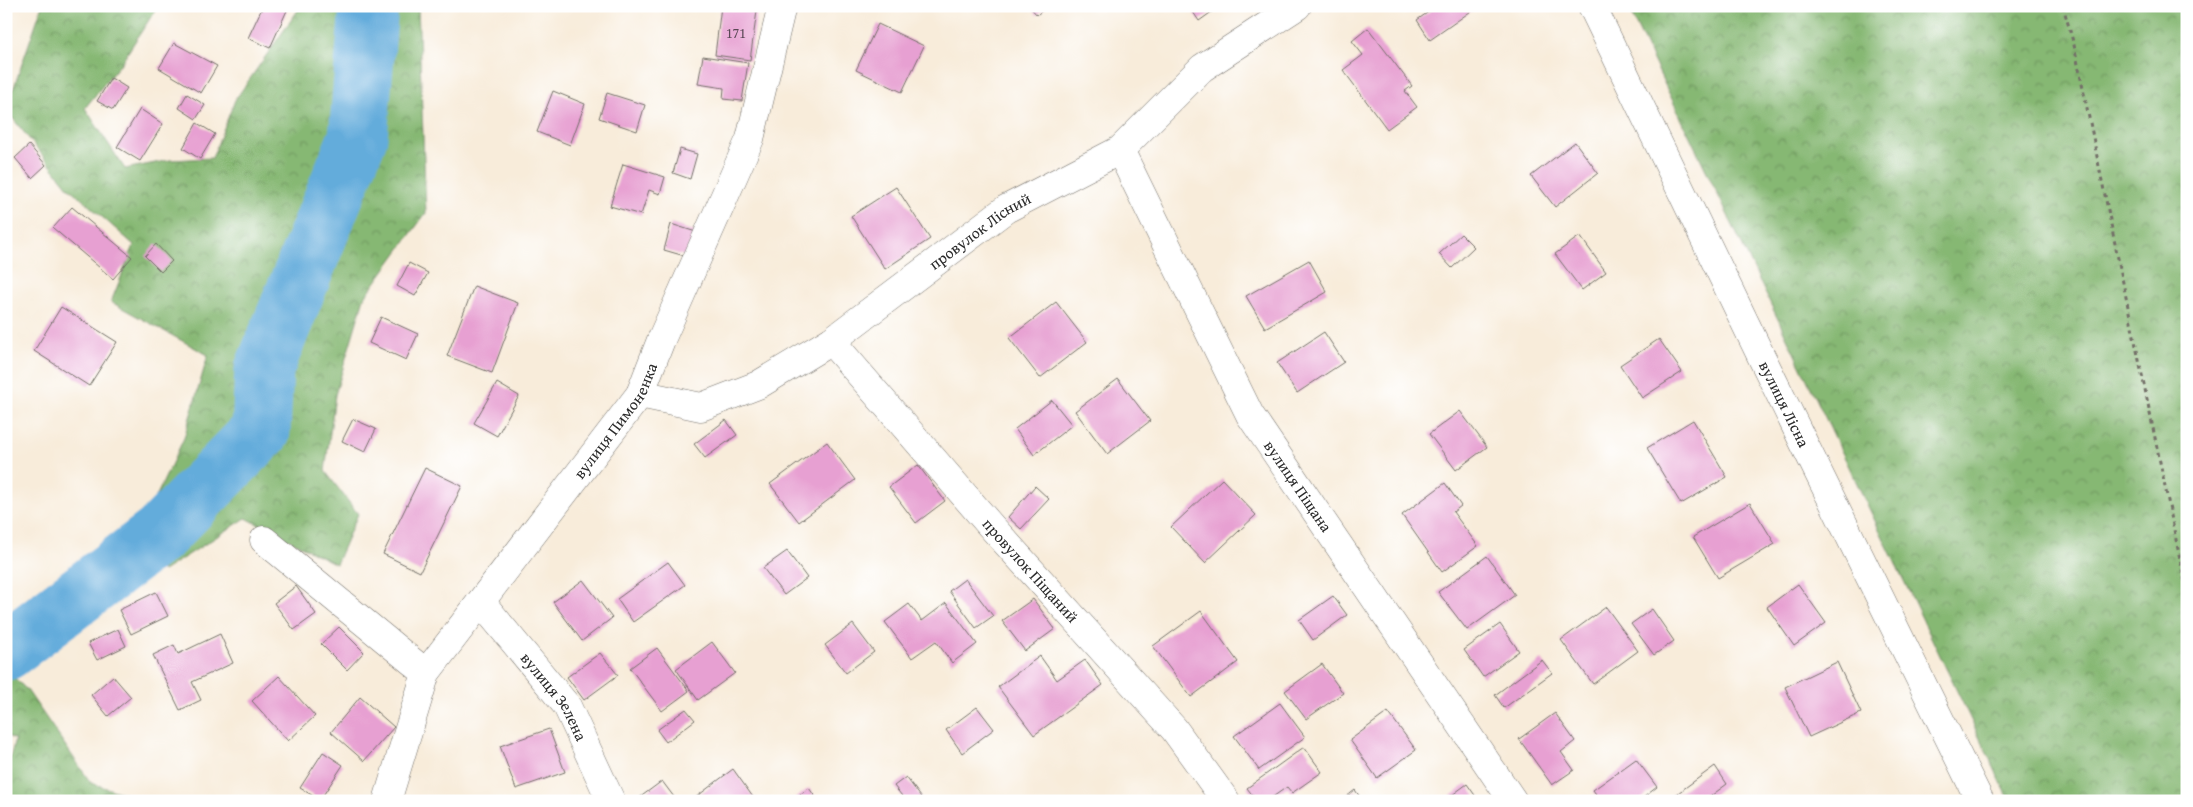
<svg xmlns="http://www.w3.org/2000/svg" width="2193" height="807" viewBox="0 0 2193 807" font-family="'Gentium Book Plus',serif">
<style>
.forest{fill:url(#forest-crowns);stroke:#58724f}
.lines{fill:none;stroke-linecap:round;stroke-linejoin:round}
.river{stroke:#63acdb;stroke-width:59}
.building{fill:#e7a0d2}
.street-casing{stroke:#736f68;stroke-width:29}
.path{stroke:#736f68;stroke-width:3;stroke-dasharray:4 4;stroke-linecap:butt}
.street{stroke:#fff;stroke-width:28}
.labels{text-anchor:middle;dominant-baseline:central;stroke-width:4;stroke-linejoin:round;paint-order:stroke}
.number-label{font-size:14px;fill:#5a4855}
.street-label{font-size:16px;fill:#2b2b2b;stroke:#fff}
</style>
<defs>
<pattern id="forest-crowns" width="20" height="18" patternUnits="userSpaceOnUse" patternTransform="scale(1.25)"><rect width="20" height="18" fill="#86b873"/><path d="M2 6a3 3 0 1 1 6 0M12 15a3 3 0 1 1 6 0" fill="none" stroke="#6e965f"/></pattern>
</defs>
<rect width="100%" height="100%" fill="#fff"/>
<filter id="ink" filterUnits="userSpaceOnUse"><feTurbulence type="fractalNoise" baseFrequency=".02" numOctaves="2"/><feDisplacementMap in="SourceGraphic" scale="10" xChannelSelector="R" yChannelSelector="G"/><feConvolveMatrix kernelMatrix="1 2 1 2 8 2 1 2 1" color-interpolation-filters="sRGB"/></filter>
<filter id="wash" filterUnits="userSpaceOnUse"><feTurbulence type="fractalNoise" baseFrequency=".0096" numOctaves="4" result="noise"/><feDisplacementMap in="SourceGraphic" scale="20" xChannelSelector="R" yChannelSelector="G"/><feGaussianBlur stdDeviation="1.12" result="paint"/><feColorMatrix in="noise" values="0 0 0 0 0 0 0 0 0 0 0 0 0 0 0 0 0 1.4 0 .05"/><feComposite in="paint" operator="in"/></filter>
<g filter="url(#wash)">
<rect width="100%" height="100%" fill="#f8ecda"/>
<!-- forest -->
<g class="forest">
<path d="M42,6H158L121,63L85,108L125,169L170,160L212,158L235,100L301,6H418L426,213L364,298L335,395L325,471L358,514L336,564L246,518L163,571L146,518L184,438L208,355L111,302L134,245L68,187L6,110Z"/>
<path d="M1627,6H2187V801H2010Z"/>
<path d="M6,670L27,690L91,783L131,796L133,801H6V772L15,740L6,735Z"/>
</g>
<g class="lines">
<!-- river -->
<path class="river" d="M6,651L160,534L261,431L264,369L358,137L369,6"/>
</g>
<g id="blocks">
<!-- building -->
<g class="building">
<path d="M263,6H289L270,48L248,38Z"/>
<path d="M721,6L757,11L750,60L715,55Z"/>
<path d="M1029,6H1047L1037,15Z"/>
<path d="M1189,6H1220L1199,21Z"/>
<path d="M1437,6H1477V7L1430,40L1417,20Z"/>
<path d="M878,24L924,46L902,92L856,70Z"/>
<path d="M1368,28L1412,86L1405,91L1417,107L1387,129L1343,70L1363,55L1352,41Z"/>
<path d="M174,43L217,66L201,93L159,68Z"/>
<path d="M703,56L748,63L742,101L723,99L724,88L698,84Z"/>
<path d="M111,78L127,88L113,110L97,101Z"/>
<path d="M553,91L585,104L570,145L537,132Z"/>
<path d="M607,93L645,105L637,131L599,118Z"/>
<path d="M187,94L205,105L196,119L179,108Z"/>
<path d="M140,109L163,124L140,161L117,147Z"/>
<path d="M197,123L215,134L200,159L183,148Z"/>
<path d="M1575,142L1598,173L1555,207L1531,176Z"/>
<path d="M29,145L46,165L32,178L15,158Z"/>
<path d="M680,149L697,154L690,179L673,173Z"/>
<path d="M623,164L665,177L660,194L649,190L641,215L610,206Z"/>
<path d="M896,187L930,239L885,269L851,216Z"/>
<path d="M72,207L132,257L113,279L53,228Z"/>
<path d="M671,224L696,232L688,257L664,250Z"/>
<path d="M1461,234L1474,247L1452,268L1439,254Z"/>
<path d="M1580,236L1606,272L1582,290L1555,254Z"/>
<path d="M156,244L172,261L161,272L145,256Z"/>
<path d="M1309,260L1327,292L1265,328L1246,296Z"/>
<path d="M409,263L428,273L415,296L397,286Z"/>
<path d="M474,286L518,303L492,373L447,356Z"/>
<path d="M1056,302L1087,342L1040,378L1009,338Z"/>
<path d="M61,307L117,342L89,386L34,351Z"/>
<path d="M381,317L418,334L406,360L369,343Z"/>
<path d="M1324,332L1344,362L1297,393L1277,363Z"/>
<path d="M1659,339L1682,372L1642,398L1620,365Z"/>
<path d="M1118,379L1150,421L1107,454L1075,411Z"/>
<path d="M497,383L519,396L497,436L474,423Z"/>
<path d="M1052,400L1072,425L1034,455L1015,429Z"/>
<path d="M1460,411L1487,447L1456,470L1429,434Z"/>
<path d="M353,419L376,429L365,452L342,441Z"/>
<path d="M726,420L737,435L705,458L694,444Z"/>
<path d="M1693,420L1727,477L1681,504L1647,448Z"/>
<path d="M827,442L855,480L799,522L770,484Z"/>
<path d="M918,465L945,501L916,523L889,487Z"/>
<path d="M425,468L462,486L420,572L383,554Z"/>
<path d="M1222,479L1256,515L1205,563L1171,527Z"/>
<path d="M1445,483L1461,506L1453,512L1478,546L1442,572L1402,515Z"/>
<path d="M1035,486L1049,499L1021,529L1008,517Z"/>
<path d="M1750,503L1775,544L1718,578L1693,537Z"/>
<path d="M787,551L807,578L784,595L763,568Z"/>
<path d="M1487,556L1515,595L1467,630L1438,592Z"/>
<path d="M668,562L685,585L633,622L617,599Z"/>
<path d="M965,579L993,616L976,628L949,591Z"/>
<path d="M583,580L612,618L582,641L553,602Z"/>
<path d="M1798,584L1826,623L1794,646L1767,607Z"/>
<path d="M296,586L316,614L294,630L274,603Z"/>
<path d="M156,592L168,616L131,634L119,610Z"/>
<path d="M1333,596L1347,615L1313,640L1299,620Z"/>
<path d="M1033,599L1055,629L1025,651L1002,621Z"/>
<path d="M946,603L977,644L952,663L936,641L912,658L885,622L909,604L922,621Z"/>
<path d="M1606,607L1638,651L1593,684L1561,640Z"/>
<path d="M1652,609L1674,641L1654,655L1631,624Z"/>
<path d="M1201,611L1238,662L1191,697L1153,646Z"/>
<path d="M853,624L874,652L846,673L825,645Z"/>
<path d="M1500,624L1519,651L1483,677L1464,650Z"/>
<path d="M339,627L364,652L347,670L321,644Z"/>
<path d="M118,629L126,646L97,660L88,643Z"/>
<path d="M220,634L233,663L192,682L201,700L180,710L153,655L174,645L178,654Z"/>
<path d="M712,642L735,673L698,700L676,669Z"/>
<path d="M657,648L689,691L662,711L630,668Z"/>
<path d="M600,653L618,675L584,700L567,677Z"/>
<path d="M1040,656L1057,680L1085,660L1103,685L1034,735L998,687Z"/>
<path d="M1542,660L1552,673L1504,708L1495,695Z"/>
<path d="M1837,662L1861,713L1809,737L1785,687Z"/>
<path d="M1322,664L1343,693L1306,719L1285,691Z"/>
<path d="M113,676L131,697L108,716L91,695Z"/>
<path d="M279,676L315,716L288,741L252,701Z"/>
<path d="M360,697L394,727L364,761L331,732Z"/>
<path d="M1280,703L1305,737L1259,770L1234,736Z"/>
<path d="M977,707L994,729L962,753L946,730Z"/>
<path d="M686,709L695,720L666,742L657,730Z"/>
<path d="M1388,712L1416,750L1377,778L1350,740Z"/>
<path d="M1555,713L1575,741L1561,752L1574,770L1552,785L1519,739Z"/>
<path d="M549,729L565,772L516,789L500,746Z"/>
<path d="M1304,747L1322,772L1292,793L1287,787L1267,801H1257L1247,788Z"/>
<path d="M323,752L343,765L320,800L300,788Z"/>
<path d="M1636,759L1657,787L1639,801H1601L1593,790Z"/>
<path d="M1715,766L1727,784L1704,801H1674L1671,798Z"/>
<path d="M733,769L755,800L691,801Z"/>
<path d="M906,777L921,797L916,801H906L894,786Z"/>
<path d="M662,781L677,801H635Z"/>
<path d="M1467,784L1479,801H1444Z"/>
<path d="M809,788L818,801H792Z"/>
<path d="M1355,790L1363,801H1341Z"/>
</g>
</g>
</g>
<g filter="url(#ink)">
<use href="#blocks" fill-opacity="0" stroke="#736f68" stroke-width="1"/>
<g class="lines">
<!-- street casing -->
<g class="street-casing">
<g id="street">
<path id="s1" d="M1592,6L1762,358L1980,801"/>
<path id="s2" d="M1120,150L1250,415L1513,801"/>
<path id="s3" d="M831,341L990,525L1174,729L1226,801"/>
<path id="s4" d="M640,394L701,407L758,385L831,341L1006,209L1120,150L1202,68L1297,6"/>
<path d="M264,540L426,673"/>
<path id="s5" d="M481,602L567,706L611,801"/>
<path id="s6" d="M387,801L426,673L640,394L661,340L750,139L782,6"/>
</g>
</g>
<!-- path -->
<path class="path" d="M2063,6L2074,45L2187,593"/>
<!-- street -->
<use href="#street" class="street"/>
</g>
</g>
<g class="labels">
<!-- number labels -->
<g class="number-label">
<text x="736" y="33">171</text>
</g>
<!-- street labels -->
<g class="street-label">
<text stroke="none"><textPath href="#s4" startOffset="394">провулок Лісний</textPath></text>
<text stroke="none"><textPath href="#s1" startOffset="442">вулиця Лісна</textPath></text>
<text stroke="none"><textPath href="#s6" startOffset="450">вулиця Пимоненка</textPath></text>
<text stroke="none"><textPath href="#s2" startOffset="381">вулиця Піщана</textPath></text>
<text stroke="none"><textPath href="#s3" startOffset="304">провулок Піщаний</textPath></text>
<text stroke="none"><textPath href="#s5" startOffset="120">вулиця Зелена</textPath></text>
</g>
</g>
<!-- margin -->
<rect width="2193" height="807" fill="none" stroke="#fff" stroke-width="25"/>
</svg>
